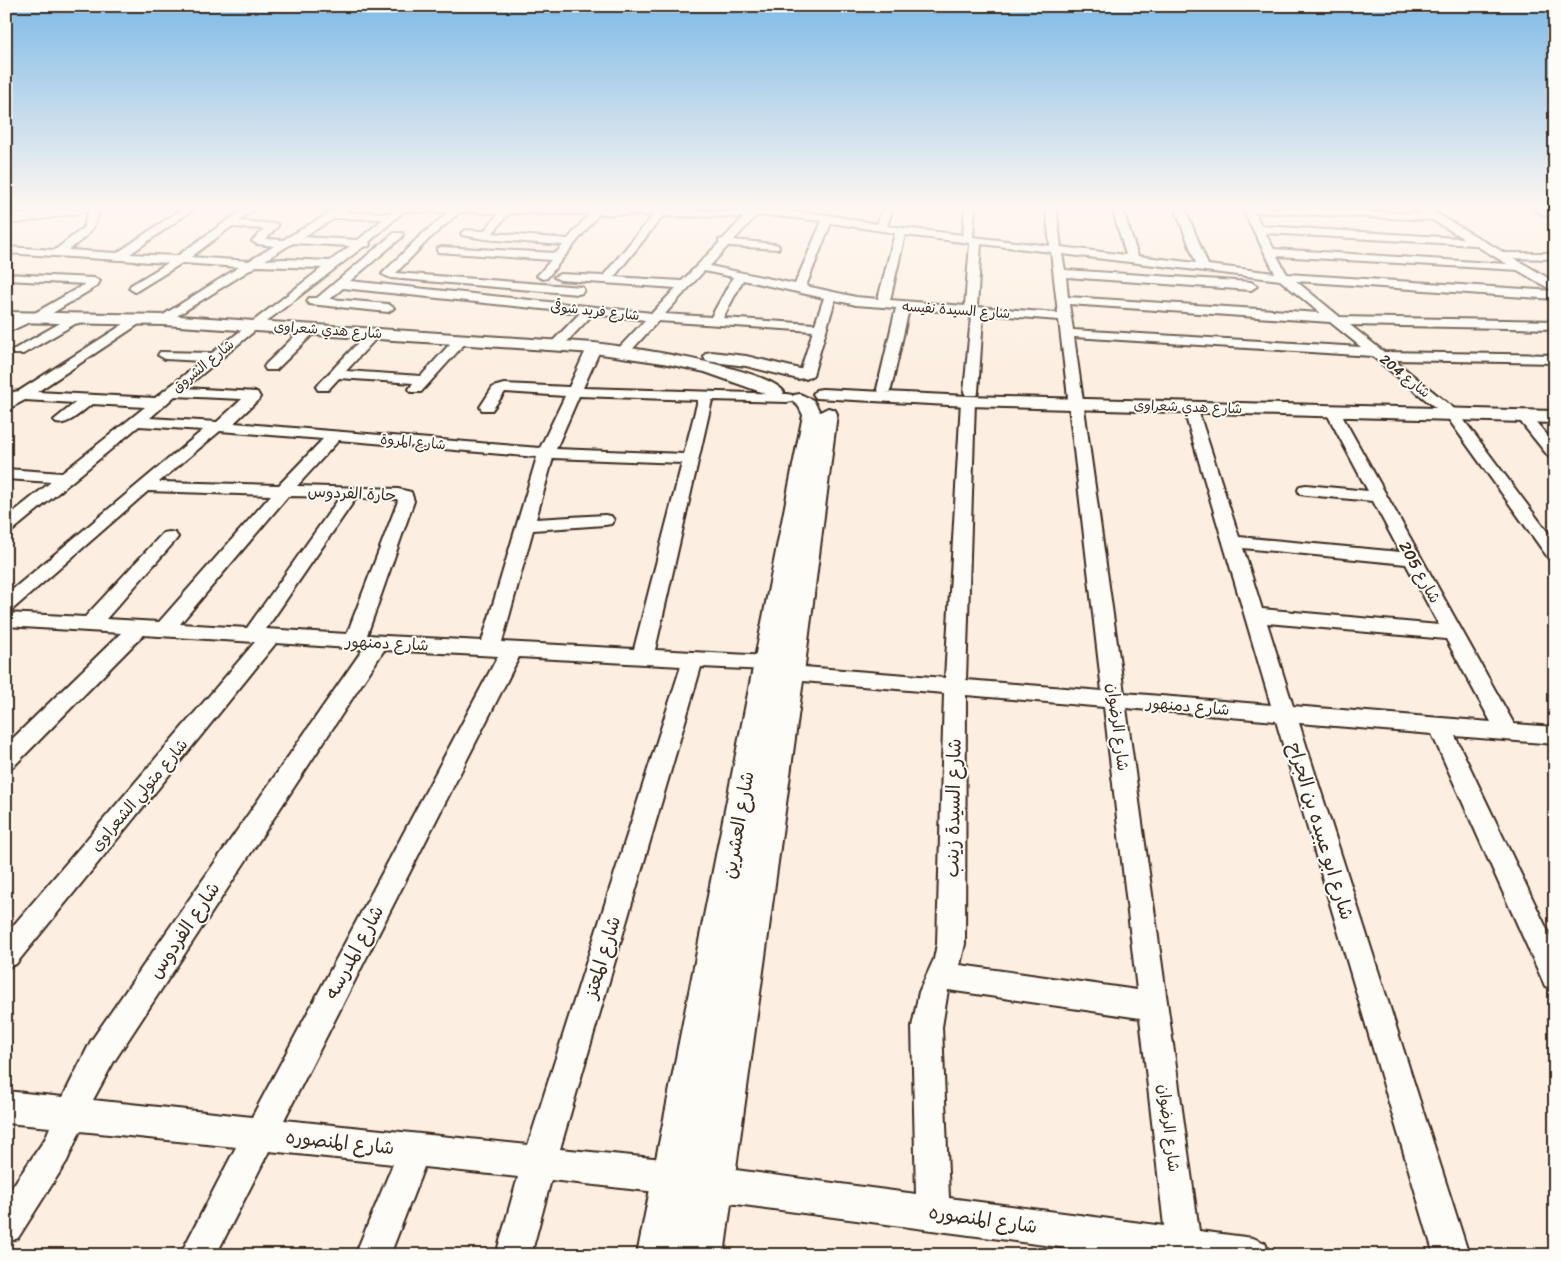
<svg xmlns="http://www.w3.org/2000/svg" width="1561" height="1261" viewBox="0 0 1561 1261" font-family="Sriracha,'Playpen Sans Arabic',sans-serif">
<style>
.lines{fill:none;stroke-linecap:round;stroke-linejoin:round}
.minor-casing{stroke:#3b2a1e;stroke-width:4}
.tertiary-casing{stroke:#3b2a1e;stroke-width:4}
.secondary-casing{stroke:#3b2a1e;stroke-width:3}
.minor{fill:#fdfcf7;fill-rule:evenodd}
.tertiary{fill:#fdfcf7;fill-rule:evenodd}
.secondary{fill:#fdfcf7;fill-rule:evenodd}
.labels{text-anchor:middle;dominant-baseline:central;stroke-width:4;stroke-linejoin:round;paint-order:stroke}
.far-street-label{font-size:14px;fill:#3b2a1e;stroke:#fdfcf7}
.street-label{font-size:16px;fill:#3b2a1e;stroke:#fdfcf7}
.near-street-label{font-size:19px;fill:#3b2a1e;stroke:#fdfcf7}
</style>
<rect width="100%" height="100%" fill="#fceee0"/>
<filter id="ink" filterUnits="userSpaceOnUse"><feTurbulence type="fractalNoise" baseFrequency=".02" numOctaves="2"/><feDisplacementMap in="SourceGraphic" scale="10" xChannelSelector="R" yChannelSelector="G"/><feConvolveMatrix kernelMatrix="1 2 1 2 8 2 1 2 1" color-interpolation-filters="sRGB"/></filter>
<g filter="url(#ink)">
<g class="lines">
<!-- minor casing -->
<g class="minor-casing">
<g id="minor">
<path d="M40,208H52L33,220H25V216Z"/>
<path d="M90,208H100C96,229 85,239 68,250L117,253L183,208H195L130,254L177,256L245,208H256L239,221L277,224L278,226L266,239L283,240L338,208H350L345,212L390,213L396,208H669L668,210L744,211H747V208H757V210L767,209L828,215L877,224L883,208H893L887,226L963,235L965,208H975L973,237L1050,246L1046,208H1056L1061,247L1126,255L1112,208H1122L1138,256L1196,263L1175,208H1185L1208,265L1275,273L1242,208H1295L1434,214L1439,217L1434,220L1254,212L1262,226L1475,239L1480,242L1475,245L1265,233L1274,249L1523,265L1525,267L1523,269L1519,270L1277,256L1287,274L1555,291V299L1296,281L1340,317L1555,321V329L1350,325L1384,352L1555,355V363L1394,360L1457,411L1555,542V560L1549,559L1447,417L1372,356L1074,337L1124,693L1271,705L1183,407L1185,404H1195L1197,407L1239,537L1400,552L1373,501L1306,495L1300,494L1298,490L1300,486L1306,485L1368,491L1326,412L1328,409H1338L1340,412L1514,724L1555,727V744L1455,736L1555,946V990L1545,986L1432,734L1299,723L1469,1255H1434L1276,721L1126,708L1199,1231L1253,1238L1265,1243L1270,1255H1097V1252L713,1201L701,1196L696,1184L701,1172L713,1167L916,1194L912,1027L919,992L934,959L937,944L944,693L791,680L784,678L780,673L784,668L791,666L945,678L961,401L963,398H973L975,401L966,680L1102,691L1059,320L982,314L983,317L978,392L976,395H966L964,392L971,317L969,313L909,309L891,389L889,392H879L877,389L896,308L856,305L835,300L813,375L806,379L799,375L813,331L658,321L628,354L623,355L616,351L645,320L593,314L561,348L556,349L549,345L580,313L343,288L330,299L388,304L394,308L388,312L309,304L307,301L309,298H317L394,233H402L403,235L402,237L350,281L652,313L676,288L560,280L554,277L560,274L603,276L653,215L599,214L547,278L543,279L537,276L551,260L438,252L437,250L438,248L442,247L556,253L563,245L485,239L462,235L461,233L466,230L484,231L499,213L460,212L428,240L396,273L582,287L584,290L582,293L578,294L391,278L382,274L420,236L449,212L404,211L369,242L370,244L369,246L363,247L258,328L185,388L257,392L260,397L258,400L234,423L540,448L565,396L505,392L492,410H482L480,407L493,387L504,384L569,387L587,348L594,344L601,348L583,388L787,394L792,395L794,398L792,401L787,402L712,400L655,650L768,656L775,658L778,663L775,668L768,670L701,667L560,1149L674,1160L686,1165L691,1177L686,1189L674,1194L551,1180L531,1255H496L518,1177L424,1167L390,1255H355L393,1164L269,1151L216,1255H180L236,1147L80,1131L67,1161L18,1238L6,1243V1196L45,1139L50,1127L6,1123V1091L63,1097L91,1041L363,649L276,643L16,964L6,968V934L255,642L143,635L14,766L6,769V745L121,633L6,626V613L85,617L163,533L169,532L175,533L178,537L175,541L106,619L159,622L271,495L148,491L13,609L6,611V595L203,430L139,426L12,531L6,532V518L51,482L6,479V469L62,473L145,407L92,404C82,411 69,426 56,423L54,420L75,403L25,400L6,410V399L11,396L13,392L19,391L138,315L142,316L144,319L142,322L37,392L155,398L202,361L165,359L158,355L160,352L212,353L322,268L256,266L164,324L160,323L158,320L160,317L239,267L182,263L135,292L129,288L131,285L168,263L6,253V247L55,250L83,228ZM509,213L589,214L568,239L493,233ZM767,215L822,221L795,284L710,266L728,246L778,249L779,247L778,245L774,244L734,240L756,216ZM663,216L744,217L723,239L719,240V243L682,281L614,277ZM335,218L383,219L358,240L303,237ZM831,223L895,233L878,299L856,297L806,286ZM231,227L264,229L252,241L257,244L274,246L249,261L191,257ZM905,235L970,243L965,306L890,300ZM293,243L350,246L330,261L284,259L265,260ZM981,244L1051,252L1058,313L977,307ZM1062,254L1280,280L1320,313L1068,297L1066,277L1251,290L1257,286L1251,282L1065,270ZM704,271L733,277L711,317L665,314ZM743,280L824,298L815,324L723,318ZM1069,304L1330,322L1361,347L1073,330ZM175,396L242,399L217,422L150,418ZM579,396L698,400L684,454L556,449ZM220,431L323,439L279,485L159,482ZM339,440L537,457L482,641L367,635L414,501L411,492L398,489L297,486ZM553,458L682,463L634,649L502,642L533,530L605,525L611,524L614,520L611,516L605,515L536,519ZM288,496L340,497L247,628L180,624ZM356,498L397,499L398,501L347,634L266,629ZM1243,548L1406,564L1439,625L1262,609ZM1267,623L1446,639L1491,722L1293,706ZM384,650L498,656L252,1117L93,1100L113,1063ZM519,657L681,666L528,1145L284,1120ZM966,695L1104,707L1137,990L960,965L965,944ZM948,990L1140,1018L1164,1226L949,1198L942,1027Z"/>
<path d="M1532,208H1544L1555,214V221Z"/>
<path d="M1501,253H1555V259L1497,258L1495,256L1497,254Z"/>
<path d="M6,274L94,278L100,281L97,286L41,320H34L6,333V324L27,314H33L85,284L6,280Z"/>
<path d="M76,314L82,318L80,321L23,354H13L11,351Z"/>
<path d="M310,325L315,326L316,329L315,332L276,370H266L264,367L266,364L305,326Z"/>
<path d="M375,329L381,333L346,371L421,376L457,336L462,335L469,339L421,392H411L409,389L413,383L339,378L328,390H318L316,387L370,330Z"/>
<path d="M1523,412L1528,413L1555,444V459L1549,457L1516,416L1518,413Z"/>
</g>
</g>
<!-- tertiary casing -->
<g class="tertiary-casing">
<g id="tertiary">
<path d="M1412,208H1427L1555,282V292Z"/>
<path d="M6,312L164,315L594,343C628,347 766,367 784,392L781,396L775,397L705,372L663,363L594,353L164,325L6,322Z"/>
<path d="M712,352L746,356L804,370L807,374L804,378L798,379L746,366L706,361L704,357L706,353Z"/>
<path d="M822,389L968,396L1555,411V423L968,406L816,398L813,394L816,390Z"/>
<path d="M800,394L813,400L820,412L828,408L835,410L837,414L804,673L724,1255H637L803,415L799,407L791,399L794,395Z"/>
</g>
</g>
<!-- secondary casing -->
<g class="secondary-casing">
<path id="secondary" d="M60,208H93L86,212L6,225V217Z"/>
</g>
<!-- minor -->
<use href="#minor" class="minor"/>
<!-- tertiary -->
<use href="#tertiary" class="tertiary"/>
<!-- secondary -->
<use href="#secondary" class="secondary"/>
</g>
</g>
<!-- sky -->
<linearGradient id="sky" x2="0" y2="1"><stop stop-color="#80bbe7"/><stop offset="0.54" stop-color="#fef7f1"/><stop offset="1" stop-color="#fef7f1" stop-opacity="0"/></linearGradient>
<rect width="1561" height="385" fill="url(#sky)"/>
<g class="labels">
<!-- far-street labels -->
<g class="far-street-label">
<text transform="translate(956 310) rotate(4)">شارع السيدة نفيسه</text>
<text transform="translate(595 311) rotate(6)">شارع فريد شوقى</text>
<text transform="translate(328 330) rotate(4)">شارع هدي شعراوى</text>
<text transform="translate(203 366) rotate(-39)">شارع الشروق</text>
<text transform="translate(1405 376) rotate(39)">شارع 204</text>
<text transform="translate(1188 407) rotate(2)">شارع هدي شعراوى</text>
<text transform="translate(413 442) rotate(5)">شارع المروة</text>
</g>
<!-- street labels -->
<g class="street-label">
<text transform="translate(352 493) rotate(3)">حارة الفردوس</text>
<text transform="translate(1420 572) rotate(61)">شارع 205</text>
<text transform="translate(387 643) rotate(3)">شارع دمنهور</text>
<text transform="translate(1188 706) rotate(5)">شارع دمنهور</text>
<text transform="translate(1118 727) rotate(83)">شارع الرضوان</text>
<text transform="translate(139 795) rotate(-50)">شارع متولي الشعراوى</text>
<text transform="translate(1169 1128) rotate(83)">شارع الرضوان</text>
</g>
<!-- near-street labels -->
<g class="near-street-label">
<text transform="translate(953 808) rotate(-89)">شارع السيدة زينب</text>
<text transform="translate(738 825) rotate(-80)">شارع العشرين</text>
<text transform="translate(1321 831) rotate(73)">شارع ابو عبيده بن الجراح</text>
<text transform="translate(184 930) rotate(-56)">شارع الفردوس</text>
<text transform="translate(354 952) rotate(-62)">شارع المدرسه</text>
<text transform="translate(602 957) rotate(-73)">شارع المعتز</text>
<text transform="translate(340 1142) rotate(6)">شارع المنصوره</text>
<text transform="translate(983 1219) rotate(8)">شارع المنصوره</text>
</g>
</g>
<!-- margin -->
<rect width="1561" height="1261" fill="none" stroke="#fdfcf7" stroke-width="25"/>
<rect x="12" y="12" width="1536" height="1236" fill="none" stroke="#3b2a1e" stroke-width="2" filter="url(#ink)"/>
</svg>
